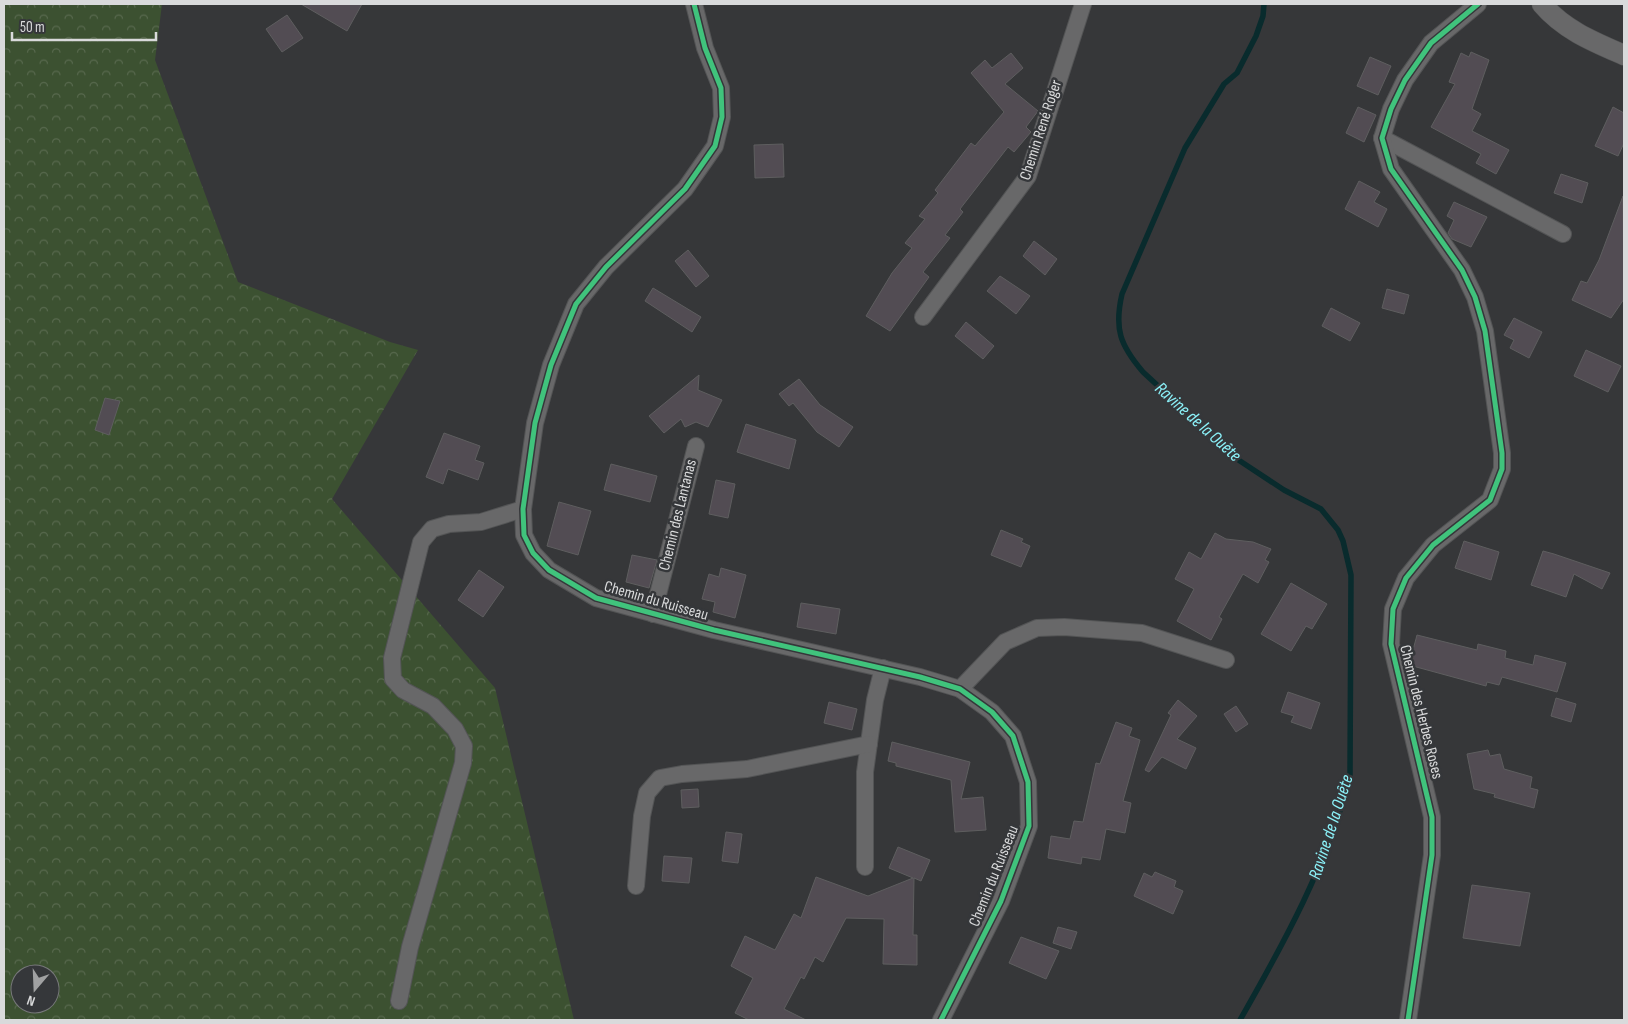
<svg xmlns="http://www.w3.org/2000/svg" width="1628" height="1024" viewBox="0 0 1628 1024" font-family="'Sofia Sans Condensed',sans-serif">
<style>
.forest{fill:url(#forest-crowns);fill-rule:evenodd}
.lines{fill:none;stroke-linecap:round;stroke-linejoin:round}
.stream{stroke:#092b2d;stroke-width:5.5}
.building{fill:#524c53;stroke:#5e5e5f}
.minor-casing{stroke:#535455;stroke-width:18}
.tertiary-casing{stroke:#535455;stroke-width:21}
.minor{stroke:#686869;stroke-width:16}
.tertiary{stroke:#686869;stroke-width:20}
.cycleway-casing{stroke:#35373a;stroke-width:8}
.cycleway{stroke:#40c37c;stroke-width:5}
.labels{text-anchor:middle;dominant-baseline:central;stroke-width:5;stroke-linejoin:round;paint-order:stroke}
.street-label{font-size:16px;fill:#d9dadb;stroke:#35373a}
.water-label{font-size:18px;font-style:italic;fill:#8cf3fa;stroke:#35373a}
</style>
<defs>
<pattern id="forest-crowns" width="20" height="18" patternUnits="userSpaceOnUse" patternTransform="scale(1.25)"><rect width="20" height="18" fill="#3c5131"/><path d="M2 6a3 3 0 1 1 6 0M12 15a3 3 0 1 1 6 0" fill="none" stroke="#58694e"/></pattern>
</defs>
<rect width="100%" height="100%" fill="#363739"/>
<!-- forest -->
<path class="forest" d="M4,4H162L155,60L238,282L390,342L418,350L332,499L495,688L574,1020H4ZM20,974H50V1004H20Z"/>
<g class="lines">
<!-- stream -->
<path class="stream" d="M1240,1020C1284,943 1328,863 1350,776L1351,575L1343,541L1338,530L1321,509L1284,490L1237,459L1143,372C1120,345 1114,329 1122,294L1185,148L1224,84L1237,73L1256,36L1263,16L1264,4"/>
</g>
<!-- building -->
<g class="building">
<path d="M301,4H362L347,31Z"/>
<path d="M287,15L303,38L282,52L266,29Z"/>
<path d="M1471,52L1489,60L1472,109L1481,114L1472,131L1509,150L1496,174L1476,163L1481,154L1431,127L1455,84L1449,82L1461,53L1469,57Z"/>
<path d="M1011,53L1023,68L1005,84L1038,111L1026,127L1031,132L1014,152L1008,147L960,209L963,212L945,235L950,238L923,272L929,277L890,331L866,316L892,273L912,248L905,243L925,219L919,216L938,193L935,190L971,143L975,146L1004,112L971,73L985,60L992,68Z"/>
<path d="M1370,57L1391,66L1378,95L1357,86Z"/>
<path d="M1358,107L1376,115L1364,142L1346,133Z"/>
<path d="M1613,107L1624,113V143L1618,156L1595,146Z"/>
<path d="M783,144L784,177L755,178L754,145Z"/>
<path d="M1561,174L1588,183L1582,203L1554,193Z"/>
<path d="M1359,181L1380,192L1374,202L1387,209L1378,227L1345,209Z"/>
<path d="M1623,196L1624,299L1611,318L1572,300L1581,281L1587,283L1599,260Z"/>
<path d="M1454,202L1487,217L1471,247L1452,239L1448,233L1454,220L1447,216Z"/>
<path d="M1034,241L1057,259L1045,275L1023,256Z"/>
<path d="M688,250L709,276L696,287L675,261Z"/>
<path d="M1000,276L1030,296L1016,314L987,291Z"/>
<path d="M653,288L701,317L692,332L645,301Z"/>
<path d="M1387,289L1409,295L1404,314L1382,308Z"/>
<path d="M1331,308L1360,323L1350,341L1322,326Z"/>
<path d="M1514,318L1542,332L1529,358L1510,348L1514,340L1504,335Z"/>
<path d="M966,322L994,346L983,359L955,336Z"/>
<path d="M1586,350L1621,366L1608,392L1574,376Z"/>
<path d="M699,375L698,390L722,400L708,427L696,422L685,427L681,419L664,433L649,416Z"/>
<path d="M799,379L820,405L853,427L839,447L817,432L793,403L789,406L779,394Z"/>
<path d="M105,398L120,401L109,435L95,430Z"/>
<path d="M746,424L796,440L789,469L737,452Z"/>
<path d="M444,433L480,446L475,460L484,463L478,480L448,469L443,484L426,477Z"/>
<path d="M611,464L657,476L650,502L604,490Z"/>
<path d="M716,480L735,484L728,518L709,514Z"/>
<path d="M559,502L591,511L578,555L547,546Z"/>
<path d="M1001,530L1023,539L1021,542L1030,546L1021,567L991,555Z"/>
<path d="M1215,533L1226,539L1253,542L1271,549L1265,560L1269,562L1258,583L1243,574L1219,617L1222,619L1211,640L1177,621L1194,589L1175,579L1189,552L1201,559Z"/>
<path d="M1464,541L1499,552L1491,580L1455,568Z"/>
<path d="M1543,551L1554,554L1610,573L1602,589L1574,574L1566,597L1543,589L1531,585Z"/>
<path d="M632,555L657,560L649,588L626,582Z"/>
<path d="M721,568L746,575L735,618L713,612L715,602L702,599L709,574L719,577Z"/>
<path d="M479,570L504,587L483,617L458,600Z"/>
<path d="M1291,583L1327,604L1312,629L1306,626L1291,651L1261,634Z"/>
<path d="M801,603L840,609L836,634L797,627Z"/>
<path d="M1417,635L1477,650L1478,644L1506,651L1505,658L1533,665L1535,655L1566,663L1557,692L1502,677L1499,685L1487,682L1486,686L1409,665Z"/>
<path d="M1288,692L1320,703L1311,729L1291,722L1294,716L1281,712Z"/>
<path d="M1556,698L1576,704L1571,722L1551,716Z"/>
<path d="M1178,700L1197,716L1177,739L1196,748L1186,769L1162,757L1149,772L1145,770L1171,715L1168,713Z"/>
<path d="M829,702L857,709L852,730L824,723Z"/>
<path d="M1236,706L1248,724L1236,732L1224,714Z"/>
<path d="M1116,722L1132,728L1129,736L1140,740L1123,801L1131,803L1125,833L1106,829L1100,860L1082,857L1081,864L1048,858L1051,836L1070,839L1074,821L1083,822L1096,763L1100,764Z"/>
<path d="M892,742L970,762L961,799L983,797L986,830L955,832L951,780L896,766V763L888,761Z"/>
<path d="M1488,750L1490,756L1500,754L1504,769L1532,777L1530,788L1538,790L1534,808L1494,797L1495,794L1474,789L1467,754Z"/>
<path d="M698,789L699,807L682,808L681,790Z"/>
<path d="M726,832L742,834L738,863L722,861Z"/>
<path d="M898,847L930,860L921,881L914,878L913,935H917V965L883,964L884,919L846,918L823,962L815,957L804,979L801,977L784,1009L806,1020H749L735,1013L753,978L731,966L745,936L775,950L794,914L801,918L816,877L868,896L913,878L889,868Z"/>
<path d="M664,856L692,858L689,883L662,881Z"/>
<path d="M1155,872L1176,881L1174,887L1183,891L1173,914L1134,896L1144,873L1152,877Z"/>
<path d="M1472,885L1530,893L1520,946L1463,938Z"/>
<path d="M1058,927L1077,932L1071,949L1053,943Z"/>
<path d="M1021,937L1059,951L1046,979L1009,963Z"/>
</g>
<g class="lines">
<!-- minor casing -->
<g class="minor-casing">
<g id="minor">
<path d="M694,4L705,48L721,88L722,117L715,146L685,189L606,267L576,304L551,365L535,423L523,509L524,535L533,553L549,570L596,598L714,630L920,677L960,689L992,712L1013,736L1028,782L1029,826L1001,901L941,1020"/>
<path d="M1382,138L1563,234"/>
<path d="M923,317L1028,176L1083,4"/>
<path d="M653,614L696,446"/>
<path d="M960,689L1005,642L1037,628L1064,627L1142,633L1226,660"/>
<path d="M865,867V772L875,700L883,668"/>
<path d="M636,886L642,816L647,793L660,778L682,774L747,769L869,744"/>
<path d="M399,1001L410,947L463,763L464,746L455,729L433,706L403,690L393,679L392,658L421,542L432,529L449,524L481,522L523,509"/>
<path d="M1408,1020L1432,855V817L1391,644L1393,609L1406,578L1433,545L1490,500L1502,469V453L1485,331L1475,297L1462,270L1391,169L1382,138L1391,109L1405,80L1431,43L1478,4"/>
</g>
</g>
<!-- tertiary casing -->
<g class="tertiary-casing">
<path id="tertiary" d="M1542,4C1564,30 1594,42 1624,55"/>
</g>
<!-- minor -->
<use href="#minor" class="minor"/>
<!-- tertiary -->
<use href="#tertiary" class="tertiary"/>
<!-- cycleway casing -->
<g class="cycleway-casing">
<g id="cycleway">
<path d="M694,4L705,48L721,88L722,117L715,146L685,189L606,267L576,304L551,365L535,423L523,509L524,535L533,553L549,570L596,598L714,630L920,677L960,689L992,712L1013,736L1028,782L1029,826L1001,901L941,1020"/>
<path d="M1408,1020L1432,855V817L1391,644L1393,609L1406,578L1433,545L1490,500L1502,469V453L1485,331L1475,297L1462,270L1391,169L1382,138L1391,109L1405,80L1431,43L1478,4"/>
</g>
</g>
<!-- cycleway -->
<use href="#cycleway" class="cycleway"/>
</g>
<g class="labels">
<!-- street labels -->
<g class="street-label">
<text transform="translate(1041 130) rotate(-72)">Chemin René Roger</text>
<text transform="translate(678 515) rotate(-76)">Chemin des Lantanas</text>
<text transform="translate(656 601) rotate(16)">Chemin du Ruisseau</text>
<text transform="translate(1421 712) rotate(76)">Chemin des Herbes Roses</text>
<text transform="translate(994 876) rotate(-68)">Chemin du Ruisseau</text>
</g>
<!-- water labels -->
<g class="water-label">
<text transform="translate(1198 422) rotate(42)">Ravine de la Ouête</text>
<text transform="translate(1331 827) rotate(-72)">Ravine de la Ouête</text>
</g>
</g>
<!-- border -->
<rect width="1628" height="1024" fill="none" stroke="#d9dadb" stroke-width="10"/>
<!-- north arrow -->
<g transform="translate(35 989) rotate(199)"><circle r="24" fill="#35373a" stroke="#77787a"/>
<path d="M0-4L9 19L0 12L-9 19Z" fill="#a0a1a2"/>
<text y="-8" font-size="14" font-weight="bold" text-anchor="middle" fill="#d9dadb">N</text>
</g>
<!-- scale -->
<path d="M12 32v8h144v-8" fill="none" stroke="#d9dadb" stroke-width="2.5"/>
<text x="20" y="32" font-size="15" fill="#d9dadb" stroke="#35373a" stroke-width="4" paint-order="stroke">50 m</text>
</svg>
